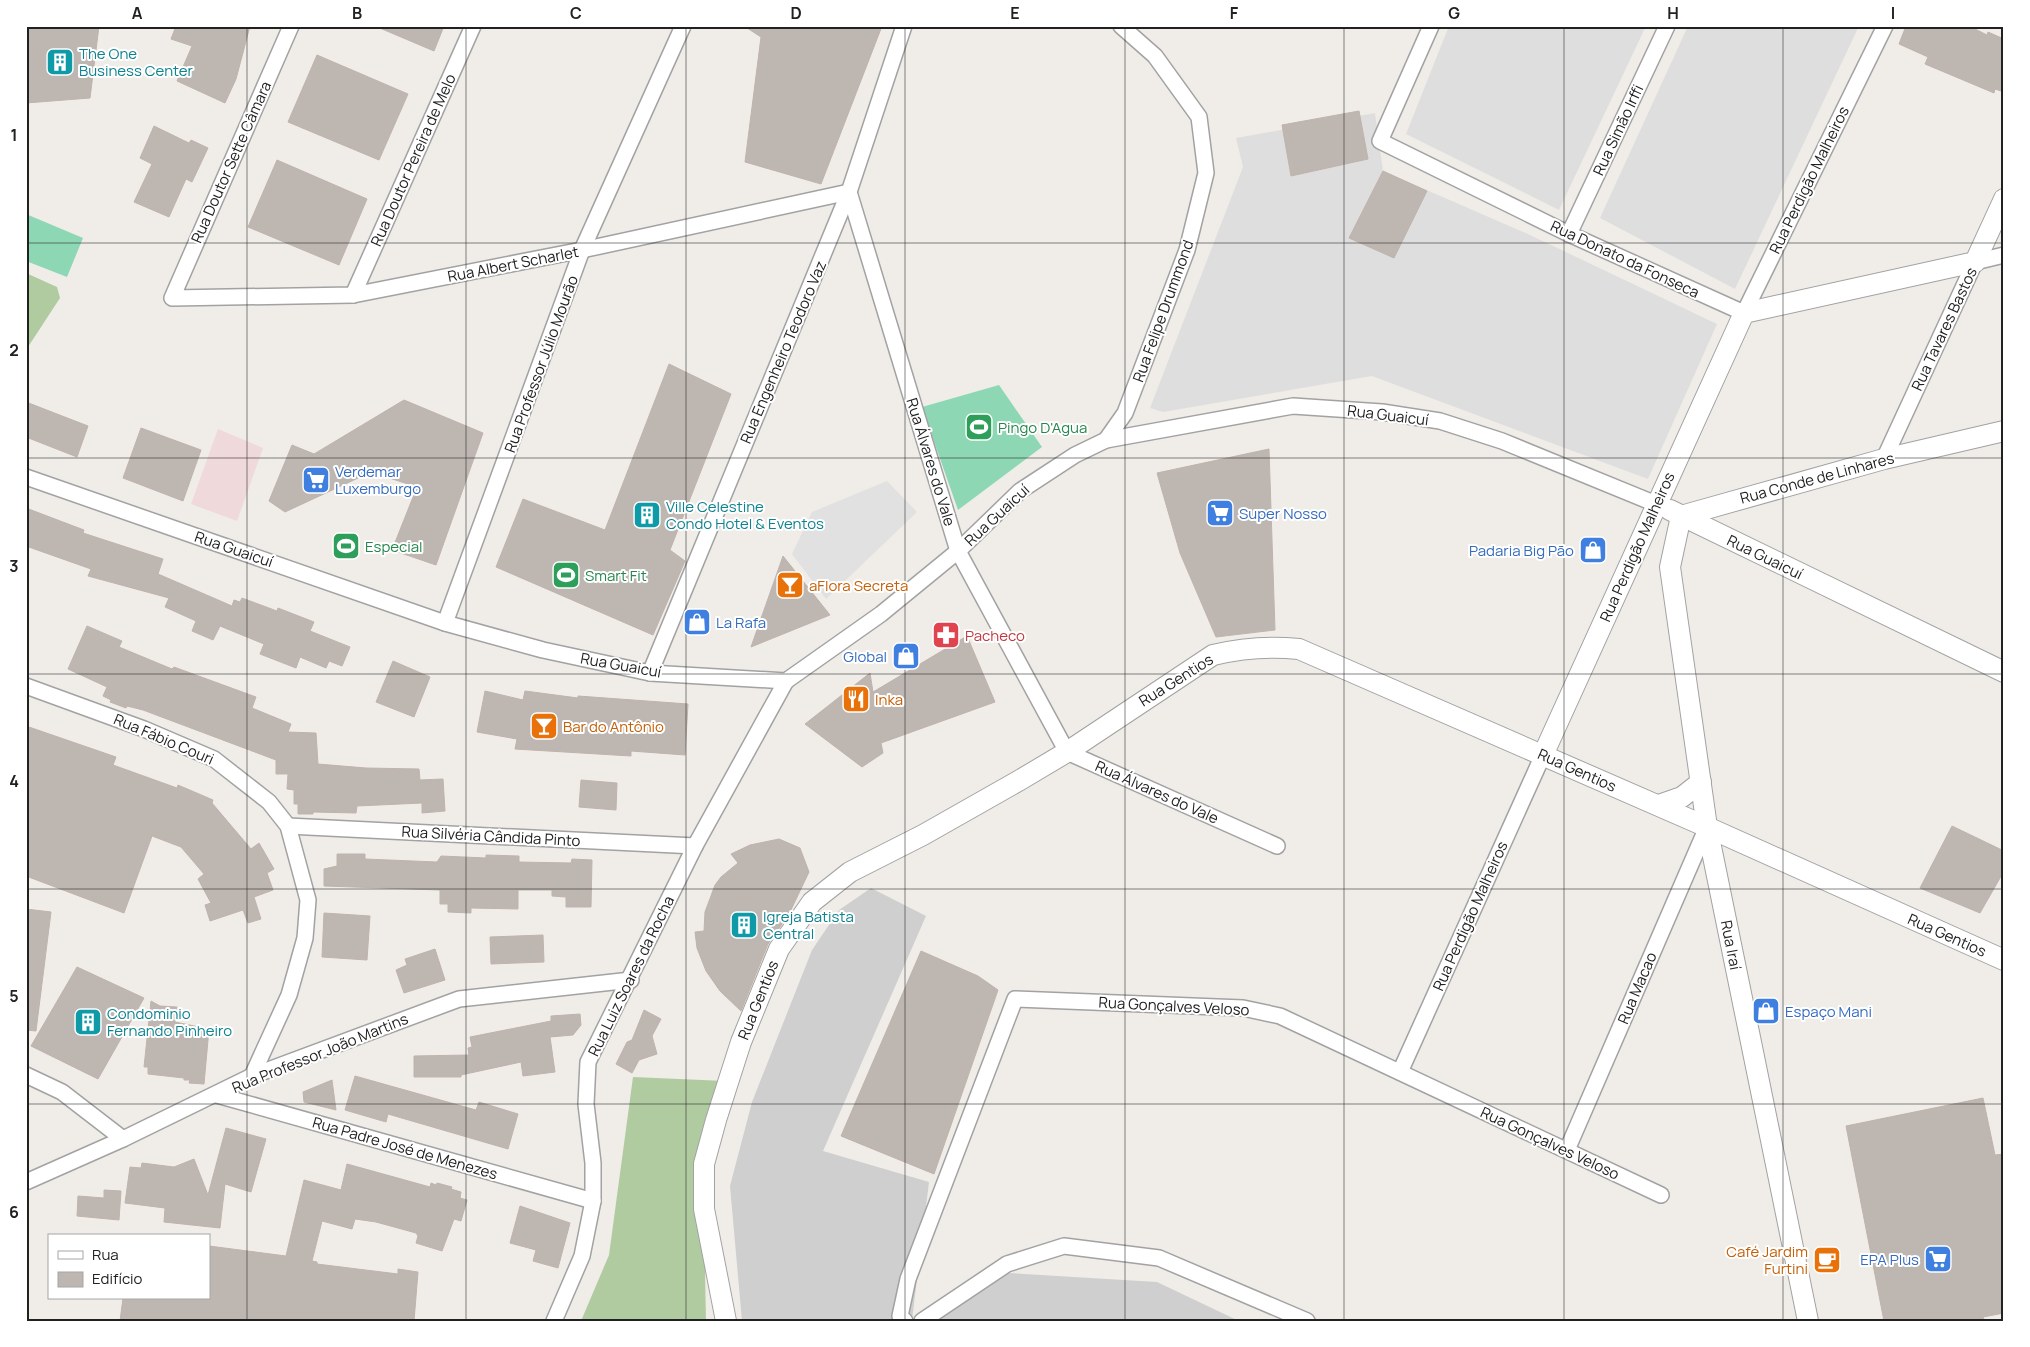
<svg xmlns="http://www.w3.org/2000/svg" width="2030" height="1347" viewBox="0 0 2030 1347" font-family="Manrope,sans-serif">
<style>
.residential{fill:#dfdede}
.commercial{fill:#efd9da}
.religious{fill:#cfcfcf}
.forest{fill:#b1cba1}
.pitch{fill:#8ed7b5}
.parking{fill:#e1e1e1}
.building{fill:#bdb6b1;stroke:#c1b3ac}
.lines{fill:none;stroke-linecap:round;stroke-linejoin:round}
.minor-casing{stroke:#a2a2a2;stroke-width:18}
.tertiary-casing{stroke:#a2a2a2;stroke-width:22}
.minor{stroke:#fff;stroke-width:15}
.tertiary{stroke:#fff;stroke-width:20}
.grid{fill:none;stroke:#212121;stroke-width:1;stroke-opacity:0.55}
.labels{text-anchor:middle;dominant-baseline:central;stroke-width:4;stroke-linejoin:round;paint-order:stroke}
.culture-label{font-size:15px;fill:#0d838f;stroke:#fff;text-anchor:start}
.street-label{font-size:15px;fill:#212121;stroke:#fff}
.leisure-label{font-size:15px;fill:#27864d;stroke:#fff;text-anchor:start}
.shop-label{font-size:15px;fill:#366cbe;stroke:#fff;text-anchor:start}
.food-label{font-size:15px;fill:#c56008;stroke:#fff;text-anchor:start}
.health-label{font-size:15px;fill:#be3a42;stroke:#fff;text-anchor:start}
.neatline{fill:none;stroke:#212121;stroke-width:2}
.grid-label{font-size:16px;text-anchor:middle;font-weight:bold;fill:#212121}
</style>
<rect width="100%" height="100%" fill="#f0ede8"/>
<!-- residential -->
<g class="residential">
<path d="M1449,26H1646L1559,210L1406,134Z"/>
<path d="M1688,26H1859L1735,289L1600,218Z"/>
<path d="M1375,113L1383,171L1528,234L1717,324L1648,479L1372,376L1163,412L1150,408L1243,167L1236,138Z"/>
</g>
<!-- commercial -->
<path class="commercial" d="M218,429L263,448L237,521L191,504Z"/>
<!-- religious -->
<path class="religious" d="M871,888L926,916L823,1151L929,1182L912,1320L1008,1273L1157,1282L1239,1321H742L730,1186L752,1102L812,950L839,910Z"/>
<!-- forest -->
<g class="forest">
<path d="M26,273L57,287L60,298L26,350Z"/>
<path d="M633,1077L725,1081L703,1171L706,1321H581L609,1255Z"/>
</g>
<!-- pitch -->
<g class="pitch">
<path d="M26,214L83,238L67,277L26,261Z"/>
<path d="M999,385L1042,447L958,510L922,407Z"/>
</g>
<!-- parking -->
<path class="parking" d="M887,481L917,512L826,599L792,554L812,512Z"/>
<!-- building -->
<g class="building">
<path d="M26,26H99L90,98L26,103Z"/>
<path d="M176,26H250L236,79L225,103L177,81L192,46L171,39Z"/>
<path d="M375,26H444L434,51Z"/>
<path d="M744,26H882L821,184L745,162L761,37Z"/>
<path d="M1906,26H1969L1987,35L1988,32L2004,39V92L1995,89L1994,93L1925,64L1928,57L1899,44Z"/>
<path d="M317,55L408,94L379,160L288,122Z"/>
<path d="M1359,111L1368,159L1291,176L1282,125Z"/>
<path d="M154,126L189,143L191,140L208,148L192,182L186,179L169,217L134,202L152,164L140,158Z"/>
<path d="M277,160L367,199L339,265L248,227Z"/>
<path d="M1383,171L1427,191L1394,258L1349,238Z"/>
<path d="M669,364L731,394L670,550L685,561L653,635L496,567L523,499L605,530Z"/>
<path d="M404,400L483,433L436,565L392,550L417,487L371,472L285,512L269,501L292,445L314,454Z"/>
<path d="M26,402L88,426L77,457L26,437Z"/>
<path d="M141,428L201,450L183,501L123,478Z"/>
<path d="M1269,449L1275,630L1216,637L1180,553L1157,473Z"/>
<path d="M26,508L84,530L83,533L163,559L158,574L232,606L234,600L240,602L242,598L277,611L278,608L314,622L310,631L350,647L342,666L329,661L326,668L300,657L296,668L260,654L264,644L220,626L213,640L192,631L196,621L165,607L169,598L88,576L91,569L26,546Z"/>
<path d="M783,556L830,615L751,647Z"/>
<path d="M87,626L122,641L119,647L172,669L174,667L256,697L252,708L291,724L288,732L316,733L318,764L366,768L419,769L420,780L443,779L445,811L422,813V803L357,806L356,813L313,812V814H298V804H294V790L287,789L288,774H276V760L143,710L127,706L126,708L110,702L111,700L103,696L107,687L68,669Z"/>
<path d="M967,636L995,702L881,743L883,753L862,767L805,724L870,673L873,692Z"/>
<path d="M393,661L430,677L414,717L376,702Z"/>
<path d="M485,691L523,700L525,691L578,698V696L688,704L685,755L631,751V756L515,749L517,739L477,732Z"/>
<path d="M26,726L116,757L113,765L177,788L178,785L213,800L212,803L251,849L259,843L274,869L267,873L273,890L254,897L261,919L248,923L243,910L210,921L205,905L211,903L198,879L204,874L181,847L152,836L124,913L26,876Z"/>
<path d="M581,780L617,783L616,810L579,807Z"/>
<path d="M1952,826L2004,851V871L1980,913L1920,888Z"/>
<path d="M779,839L800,848L809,872L789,914L768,944L741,1011L720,991L706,971L697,948L695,932L704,931L705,912L715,885L721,877L738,863L731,854L750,845Z"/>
<path d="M337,854H365V859L437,862L441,856L486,858V855L519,856V862L571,863L572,859L592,860L591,907H566V897L552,896V890H518V909L471,908V913L448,912V904H440V890L324,886V869L337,866Z"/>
<path d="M26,909L51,912L36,1031L26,1030Z"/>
<path d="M324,913L370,916L367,960L322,957Z"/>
<path d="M543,935L544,962L491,964L490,937Z"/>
<path d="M435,949L445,980L404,993L396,970L407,965L405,959Z"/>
<path d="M921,951L978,976L998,990L934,1174L841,1136Z"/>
<path d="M77,967L144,998L98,1079L31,1046Z"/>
<path d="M151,1001L160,1006L177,1007L175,1022L209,1029L204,1084L189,1083L190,1080H184V1078L148,1074V1067H144Z"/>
<path d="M644,1010L661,1019L652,1036L657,1054L639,1060L632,1073L616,1064L627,1042L632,1040Z"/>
<path d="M580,1014L581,1025L573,1035L550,1037L555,1072L523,1076L521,1062L461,1075V1077H414V1056L469,1055L468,1048L472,1047L470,1037L551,1021V1016Z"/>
<path d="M355,1076L476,1110L479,1102L518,1114L508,1149L388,1114L386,1122L345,1110Z"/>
<path d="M332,1080L336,1110L304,1102L303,1092Z"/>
<path d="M1983,1098L1995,1155L2004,1154V1313L1983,1317L1985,1321H1884L1846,1126Z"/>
<path d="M226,1128L266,1139L251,1192L225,1184L220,1228L164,1222L165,1208L125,1203L130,1167L141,1168L142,1163L174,1167L194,1159L208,1195Z"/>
<path d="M347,1164L430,1187L431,1183L436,1185L437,1183L452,1187L451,1189L461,1192L460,1198L467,1200L461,1221L454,1219L442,1251L416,1243L418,1236L416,1233L376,1222L355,1219L352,1229L322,1221L312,1261L317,1262V1264L398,1274V1269L418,1272L414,1321H120L123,1298H209V1246L286,1256L304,1180L341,1190Z"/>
<path d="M104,1190L121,1191L119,1220L77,1216L78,1196L104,1198Z"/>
<path d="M520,1206L570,1223L558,1268L533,1261L536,1250L510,1243Z"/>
</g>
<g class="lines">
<!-- minor casing -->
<g class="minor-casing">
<g id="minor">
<path d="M291,26L172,298L353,295L582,250L849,192"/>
<path d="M1431,26L1380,141L1569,234L1744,313L1885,26"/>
<path d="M849,192L958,551L1067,752L1277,846"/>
<path d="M1569,234L1667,26"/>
<path d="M353,295L473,26"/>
<path d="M1106,440L1125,413L1187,250L1206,173L1199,117L1155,56L1121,26"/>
<path d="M1884,459L1975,262L2004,255"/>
<path d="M26,477L445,623L543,650L650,673L786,681L881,614L958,551L1020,491L1075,455L1106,440L1293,406L1382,412L1440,421L1502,441L1656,504"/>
<path d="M445,623L582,250L683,26"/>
<path d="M650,673L849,192L904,26"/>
<path d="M26,686L144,729L214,759L269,802L288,826L308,900L305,938L289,995L252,1076"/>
<path d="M288,826L695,846"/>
<path d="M1400,1072L1543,755"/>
<path d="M26,1075L62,1092L123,1139"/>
<path d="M217,1095L593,1201"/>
<path d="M1567,1150L1707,827"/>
<path d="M26,1182L123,1139L252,1076L459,999L631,980"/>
<path d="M554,1321L582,1256L593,1201V1163L586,1104L588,1062L695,846L786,681"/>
<path d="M905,1321L900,1316L908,1279L1015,999L1243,1008L1280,1016L1661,1195"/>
<path d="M922,1321L1007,1264L1064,1246L1159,1258L1307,1321"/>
</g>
</g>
<!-- tertiary casing -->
<g class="tertiary-casing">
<g id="tertiary">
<path d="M1670,510L2004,672"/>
<path d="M1681,516L1670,567L1707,827L1808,1321"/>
<path d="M1681,516L1884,459L2004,431"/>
<path d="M1543,755L1744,313L1975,262L2004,199"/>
<path d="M1659,805L1682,797L1701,782"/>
<path d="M726,1321L704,1209V1164L716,1120L741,1042L779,949L812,902L850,872L923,835L1020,780L1067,752L1213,655C1242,648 1269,646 1299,649L1707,827L2004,960"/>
</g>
</g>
<!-- minor -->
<use href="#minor" class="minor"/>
<!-- tertiary -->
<use href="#tertiary" class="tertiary"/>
</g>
<!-- grid -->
<path class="grid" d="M247,26V1321M466,26V1321M686,26V1321M905,26V1321M1125,26V1321M1344,26V1321M1564,26V1321M1783,26V1321M26,243H2004M26,458H2004M26,674H2004M26,889H2004M26,1104H2004"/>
<!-- icons -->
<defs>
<g id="building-square" transform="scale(1.4375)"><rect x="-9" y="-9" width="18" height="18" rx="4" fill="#0f9aa8" stroke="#fff"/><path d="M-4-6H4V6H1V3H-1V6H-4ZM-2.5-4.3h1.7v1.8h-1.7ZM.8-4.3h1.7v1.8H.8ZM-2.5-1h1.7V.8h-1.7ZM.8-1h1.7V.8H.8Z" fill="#fff"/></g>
<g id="stadium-square" transform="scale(1.4375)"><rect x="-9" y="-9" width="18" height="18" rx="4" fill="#2e9e5b" stroke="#fff"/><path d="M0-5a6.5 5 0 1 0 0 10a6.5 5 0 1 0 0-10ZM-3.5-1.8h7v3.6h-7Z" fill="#fff"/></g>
<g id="supermarket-square" transform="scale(1.4375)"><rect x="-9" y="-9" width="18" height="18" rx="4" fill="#3f7fe0" stroke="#fff"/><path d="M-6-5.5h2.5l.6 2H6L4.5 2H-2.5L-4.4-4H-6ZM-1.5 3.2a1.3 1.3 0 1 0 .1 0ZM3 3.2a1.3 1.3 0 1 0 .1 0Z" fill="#fff"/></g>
<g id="shop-square" transform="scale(1.4375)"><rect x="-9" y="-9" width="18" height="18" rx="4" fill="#3f7fe0" stroke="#fff"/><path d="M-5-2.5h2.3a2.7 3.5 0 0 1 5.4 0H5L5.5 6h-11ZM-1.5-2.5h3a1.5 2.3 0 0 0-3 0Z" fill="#fff"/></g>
<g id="bar-square" transform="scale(1.4375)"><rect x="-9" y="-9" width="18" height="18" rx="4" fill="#e8710a" stroke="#fff"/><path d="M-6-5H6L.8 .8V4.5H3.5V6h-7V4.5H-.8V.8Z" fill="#fff"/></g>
<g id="pharmacy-square" transform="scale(1.4375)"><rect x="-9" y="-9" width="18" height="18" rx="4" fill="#e0444e" stroke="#fff"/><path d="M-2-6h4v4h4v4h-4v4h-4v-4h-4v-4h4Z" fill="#fff"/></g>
<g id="restaurant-square" transform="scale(1.4375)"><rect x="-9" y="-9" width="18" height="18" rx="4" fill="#e8710a" stroke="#fff"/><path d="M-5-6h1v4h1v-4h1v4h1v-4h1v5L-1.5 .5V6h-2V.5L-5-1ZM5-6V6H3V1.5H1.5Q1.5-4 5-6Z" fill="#fff"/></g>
<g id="cafe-square" transform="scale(1.4375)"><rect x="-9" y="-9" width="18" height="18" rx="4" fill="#e8710a" stroke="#fff"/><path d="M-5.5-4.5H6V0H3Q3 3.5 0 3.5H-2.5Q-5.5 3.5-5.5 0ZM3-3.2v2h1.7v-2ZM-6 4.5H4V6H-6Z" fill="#fff"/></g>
</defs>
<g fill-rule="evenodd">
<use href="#building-square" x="60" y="62"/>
<use href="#stadium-square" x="979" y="427"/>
<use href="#supermarket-square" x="316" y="480"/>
<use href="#supermarket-square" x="1220" y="513"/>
<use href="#building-square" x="647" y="515"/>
<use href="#stadium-square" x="346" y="546"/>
<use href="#shop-square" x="1593" y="550"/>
<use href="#stadium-square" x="566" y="575"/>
<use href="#bar-square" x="790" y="585"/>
<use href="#shop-square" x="697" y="622"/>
<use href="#pharmacy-square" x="946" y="635"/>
<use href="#shop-square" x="906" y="656"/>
<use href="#restaurant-square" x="856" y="699"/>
<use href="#bar-square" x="544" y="726"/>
<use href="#building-square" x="744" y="925"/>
<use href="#shop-square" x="1766" y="1011"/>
<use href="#building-square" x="88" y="1022"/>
<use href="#supermarket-square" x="1938" y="1259"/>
<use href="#cafe-square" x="1827" y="1260"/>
</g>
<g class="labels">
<!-- culture labels -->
<g class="culture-label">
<text x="79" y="53">The One<tspan x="79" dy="17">Business Center</tspan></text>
<text x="666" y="506">Ville Celestine<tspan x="666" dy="17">Condo Hotel &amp; Eventos</tspan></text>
<text x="763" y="916">Igreja Batista<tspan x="763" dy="17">Central</tspan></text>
<text x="107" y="1013">Condominio<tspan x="107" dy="17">Fernando Pinheiro</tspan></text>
</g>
<!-- street labels -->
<g class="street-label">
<text transform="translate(1618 130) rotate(-65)">Rua Simão Irffi</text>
<text transform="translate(413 160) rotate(-66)">Rua Doutor Pereira de Melo</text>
<text transform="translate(231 162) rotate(-66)">Rua Doutor Sette Câmara</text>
<text transform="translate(1809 180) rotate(-64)">Rua Perdigão Malheiros</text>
<text transform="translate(1625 259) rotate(25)">Rua Donato da Fonseca</text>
<text transform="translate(513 264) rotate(-11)">Rua Albert Scharlet</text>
<text transform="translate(1163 311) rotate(-70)">Rua Felipe Drummond</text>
<text transform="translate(1944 329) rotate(-65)">Rua Tavares Bastos</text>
<text transform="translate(783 352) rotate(-67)">Rua Engenheiro Teodoro Vaz</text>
<text transform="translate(541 364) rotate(-70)">Rua Professor Júlio Mourão</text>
<text transform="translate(1388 415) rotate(7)">Rua Guaicuí</text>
<text transform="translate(931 462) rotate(73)">Rua Álvares do Vale</text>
<text transform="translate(1817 478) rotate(-15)">Rua Conde de Linhares</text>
<text transform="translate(997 515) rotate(-43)">Rua Guaicuí</text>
<text transform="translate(1637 547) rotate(-66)">Rua Perdigão Malheiros</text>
<text transform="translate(234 549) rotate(19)">Rua Guaicuí</text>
<text transform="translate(1765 557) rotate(26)">Rua Guaicuí</text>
<text transform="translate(621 665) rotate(10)">Rua Guaicuí</text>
<text transform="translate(1176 680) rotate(-32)">Rua Gentios</text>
<text transform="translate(164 739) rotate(23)">Rua Fábio Couri</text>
<text transform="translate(1577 770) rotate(24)">Rua Gentios</text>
<text transform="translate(1157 792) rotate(24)">Rua Álvares do Vale</text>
<text transform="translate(491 836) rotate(3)">Rua Silvéria Cândida Pinto</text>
<text transform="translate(1470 916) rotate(-66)">Rua Perdigão Malheiros</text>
<text transform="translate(1947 935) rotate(24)">Rua Gentios</text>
<text transform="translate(1731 945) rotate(79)">Rua Iraí</text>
<text transform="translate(631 976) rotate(-64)">Rua Luiz Soares da Rocha</text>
<text transform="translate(1637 988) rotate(-67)">Rua Macao</text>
<text transform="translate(758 1000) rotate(-68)">Rua Gentios</text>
<text transform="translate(1174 1006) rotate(3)">Rua Gonçalves Veloso</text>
<text transform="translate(320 1053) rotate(-22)">Rua Professor João Martins</text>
<text transform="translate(1550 1143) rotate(25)">Rua Gonçalves Veloso</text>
<text transform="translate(405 1148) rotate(16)">Rua Padre José de Menezes</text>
</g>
<!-- leisure labels -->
<g class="leisure-label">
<text x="998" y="427">Pingo D'Agua</text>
<text x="365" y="546">Especial</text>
<text x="585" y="575">Smart Fit</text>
</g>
<!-- shop labels -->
<g class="shop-label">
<text x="335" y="471">Verdemar<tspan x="335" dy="17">Luxemburgo</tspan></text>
<text x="1239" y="513">Super Nosso</text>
<text x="1574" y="550" text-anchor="end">Padaria Big Pão</text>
<text x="716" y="622">La Rafa</text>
<text x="887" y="656" text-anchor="end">Global</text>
<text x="1785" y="1011">Espaço Mani</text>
<text x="1919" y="1259" text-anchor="end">EPA Plus</text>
</g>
<!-- food labels -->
<g class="food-label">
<text x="809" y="585">aFlora Secreta</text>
<text x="875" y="699">Inka</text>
<text x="563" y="726">Bar do Antônio</text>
<text x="1808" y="1251" text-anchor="end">Café Jardim<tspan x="1808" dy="17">Furtini</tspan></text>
</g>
<!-- health labels -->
<g class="health-label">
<text x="965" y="635">Pacheco</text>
</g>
</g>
<!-- border -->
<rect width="2030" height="1347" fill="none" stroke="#ffffff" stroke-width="55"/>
<!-- legend -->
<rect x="48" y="1234" width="162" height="65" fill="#ffffff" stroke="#a6a6a6"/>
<rect x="58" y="1251" width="25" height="8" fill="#ffffff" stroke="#a6a6a6"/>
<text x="92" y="1260" font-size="15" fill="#212121">Rua</text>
<rect x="58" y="1272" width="25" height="15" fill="#bdb6b1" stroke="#a6a6a6"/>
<text x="92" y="1284" font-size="15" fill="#212121">Edifício</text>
<rect x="28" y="28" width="1974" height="1292" class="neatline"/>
<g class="grid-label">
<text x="137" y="19">A</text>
<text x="357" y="19">B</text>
<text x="576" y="19">C</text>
<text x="796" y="19">D</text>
<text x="1015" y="19">E</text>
<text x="1234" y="19">F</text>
<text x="1454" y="19">G</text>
<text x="1673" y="19">H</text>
<text x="1893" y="19">I</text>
<text x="14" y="141">1</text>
<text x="14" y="356">2</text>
<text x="14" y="572">3</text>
<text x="14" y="787">4</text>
<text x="14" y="1002">5</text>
<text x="14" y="1218">6</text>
</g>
</svg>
